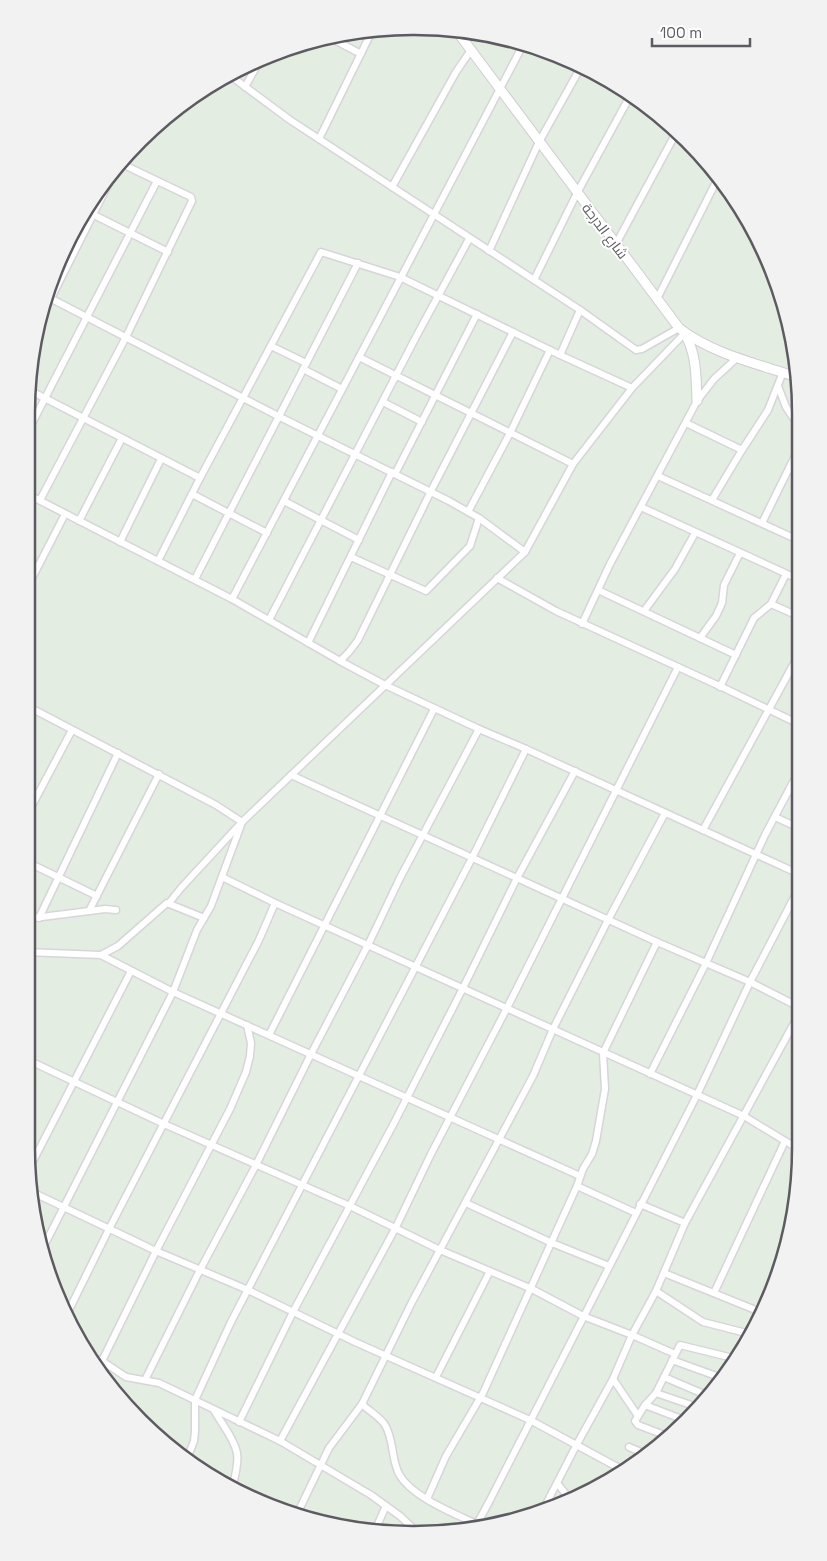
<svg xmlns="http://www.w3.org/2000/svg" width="827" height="1561" viewBox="0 0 827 1561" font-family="'Space Grotesk',Cairo,sans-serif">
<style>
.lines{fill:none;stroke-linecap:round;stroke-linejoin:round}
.street-casing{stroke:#d8d4db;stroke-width:9}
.secondary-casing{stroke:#d1ccd5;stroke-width:11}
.street{stroke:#fff;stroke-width:6}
.secondary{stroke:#fff;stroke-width:9}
.labels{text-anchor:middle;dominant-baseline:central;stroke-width:4;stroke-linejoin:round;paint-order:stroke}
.street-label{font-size:14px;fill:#5e5a62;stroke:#fff}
.rim{fill:none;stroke:#5e5a62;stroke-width:2.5}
</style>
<rect width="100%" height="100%" fill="#e3ede1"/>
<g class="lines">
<!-- street casing -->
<g class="street-casing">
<g id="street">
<path d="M329,37L361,54"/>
<path d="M228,74L290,120L580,310L636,350L642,349L679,328"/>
<path d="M245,87L260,60"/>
<path d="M319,139L373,29"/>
<path d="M392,187L456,72L471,50"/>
<path d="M86,211L168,252"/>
<path d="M616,244L677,131"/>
<path d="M489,251L539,142L582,65"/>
<path d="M534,280L577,193L630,96"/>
<path d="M46,296L280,417L449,501L479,518L525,552"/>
<path d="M657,299L719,176"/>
<path d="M38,324L118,165"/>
<path d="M271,346L306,363"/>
<path d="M560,355L580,310"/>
<path d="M359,357L573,464"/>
<path d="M303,369L342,389"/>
<path d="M778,386L786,407L798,425"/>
<path d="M27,389L200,478"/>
<path d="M383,402L422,422"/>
<path d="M686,423L742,450"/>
<path d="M27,433L157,181"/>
<path d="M789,469L798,472"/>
<path d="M395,474L477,314"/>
<path d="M658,476L798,540"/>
<path d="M27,494L232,599L340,661L385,685L479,729L526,749L799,874"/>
<path d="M192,494L267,533"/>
<path d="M40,500L126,337L192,201L191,197L120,163"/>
<path d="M712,500L742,450L768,410L783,372"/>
<path d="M284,501L359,540"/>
<path d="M641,507L798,579"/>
<path d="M468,512L510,433L550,350"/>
<path d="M79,521L122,438"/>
<path d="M762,523L798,450"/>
<path d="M120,542L161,459"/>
<path d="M351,557L426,591L470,546L479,518"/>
<path d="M158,561L200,478L321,252L400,277L560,355L632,388"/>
<path d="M497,578L556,611L726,689L799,724"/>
<path d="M195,579L358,263"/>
<path d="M27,588L65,514"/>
<path d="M598,590L736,655"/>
<path d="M232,599L524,43"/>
<path d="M771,604L798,616"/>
<path d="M644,611L675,569L695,533"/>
<path d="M269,620L417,335L469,239"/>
<path d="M582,624L610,564L697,401L714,379L738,357"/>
<path d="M700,638L716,616L722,603L724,585L740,553"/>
<path d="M308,643L392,472"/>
<path d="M340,661L349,652L358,640L431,491L513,332"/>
<path d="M720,687L754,618L771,604L786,574"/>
<path d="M27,706L216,805L242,822"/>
<path d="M291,775L657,942L750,982L799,1007"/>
<path d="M27,815L72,730"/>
<path d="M775,817L799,828"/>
<path d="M703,830L798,656"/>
<path d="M27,862L97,896"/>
<path d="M222,877L275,903L744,1116L800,1150"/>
<path d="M169,903L181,888L242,822L525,552L573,464L632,388L685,333"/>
<path d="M89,911L159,774"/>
<path d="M39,918L118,753"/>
<path d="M26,919L105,909L116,910"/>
<path d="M26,952L101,955L173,992L580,1176"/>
<path d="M101,955L118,946L167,903L204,918"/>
<path d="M269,1035L434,709"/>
<path d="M26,1066L30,1061L164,1124L350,1206L440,1250L532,1289L583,1316L632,1335L675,1354"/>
<path d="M650,1074L706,963L765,835L799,771"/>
<path d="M30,1167L131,971"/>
<path d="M577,1186L636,1213"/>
<path d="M34,1193L156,1251L248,1290L355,1342L530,1420L621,1469"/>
<path d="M466,1203L552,1243L609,1266"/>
<path d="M640,1204L685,1223"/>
<path d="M43,1248L173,992L197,930L211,906L241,825"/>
<path d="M664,1273L763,1313"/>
<path d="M656,1291L703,1322L750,1334"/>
<path d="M714,1293L785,1141"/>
<path d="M68,1312L109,1229L259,940L275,903"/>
<path d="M92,1357L102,1361L126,1377L159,1383L280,1441L371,1495L400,1516L417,1532"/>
<path d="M672,1360L719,1377"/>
<path d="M102,1361L156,1251L230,1109L246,1072L250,1056L251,1043L247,1025"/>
<path d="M436,1377L490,1271"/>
<path d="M664,1377L706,1395"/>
<path d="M613,1379L638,1416"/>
<path d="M145,1380L200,1270L256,1165L311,1054L368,945L400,878L479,729"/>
<path d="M656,1393L697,1407"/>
<path d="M362,1404C369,1411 380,1417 385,1425C394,1439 391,1459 399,1474C412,1498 458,1515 483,1527"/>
<path d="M645,1405L687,1421"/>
<path d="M214,1410C221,1423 234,1438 237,1453C239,1463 235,1475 233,1485"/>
<path d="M239,1422L293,1312L393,1125L463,988L517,878L575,771"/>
<path d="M667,1436L638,1425L635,1421L645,1405L656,1393L680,1345L733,1358"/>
<path d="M280,1441L396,1227L431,1154L507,1008L678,667"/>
<path d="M629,1447L643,1453"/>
<path d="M187,1459L194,1441L195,1431V1400L231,1322L472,858L526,749"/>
<path d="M558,1484L570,1500"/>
<path d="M427,1499L446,1456L483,1393L577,1186L583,1169L592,1154L596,1141L605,1089L603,1053L657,942"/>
<path d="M543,1510L577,1444L613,1379L632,1335L656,1291L685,1223L799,1014"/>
<path d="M297,1514L329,1448L362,1404L412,1302L533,1076L553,1029L608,920L665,813"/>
<path d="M477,1524L489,1502L697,1095L750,982L799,888"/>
<path d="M376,1528L386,1506"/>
</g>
</g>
<!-- secondary casing -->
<g class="secondary-casing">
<g id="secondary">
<path d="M456,30L679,328C712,354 758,364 797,377"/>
<path d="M685,334C697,355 696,378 697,401"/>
</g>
</g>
<!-- street -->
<use href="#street" class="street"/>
<!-- secondary -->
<use href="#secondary" class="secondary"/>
</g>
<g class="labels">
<!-- street labels -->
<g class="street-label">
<text transform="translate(605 231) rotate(53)">شارع الدرجة</text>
</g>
</g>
<!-- crop -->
<path d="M0 0H827V1561H0ZM413 35H414A378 378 0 0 1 792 413V1148A378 378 0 0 1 414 1526H413A378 378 0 0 1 35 1148V413A378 378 0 0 1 413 35Z" fill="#f2f2f2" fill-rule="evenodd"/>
<path class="rim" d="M413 35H414A378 378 0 0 1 792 413V1148A378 378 0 0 1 414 1526H413A378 378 0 0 1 35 1148V413A378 378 0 0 1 413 35Z"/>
<!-- scale -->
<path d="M652 38v8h98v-8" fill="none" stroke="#5e5a62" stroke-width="2.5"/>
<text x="660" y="38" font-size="15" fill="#5e5a62" stroke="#ffffff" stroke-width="4" paint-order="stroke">100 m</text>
</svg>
